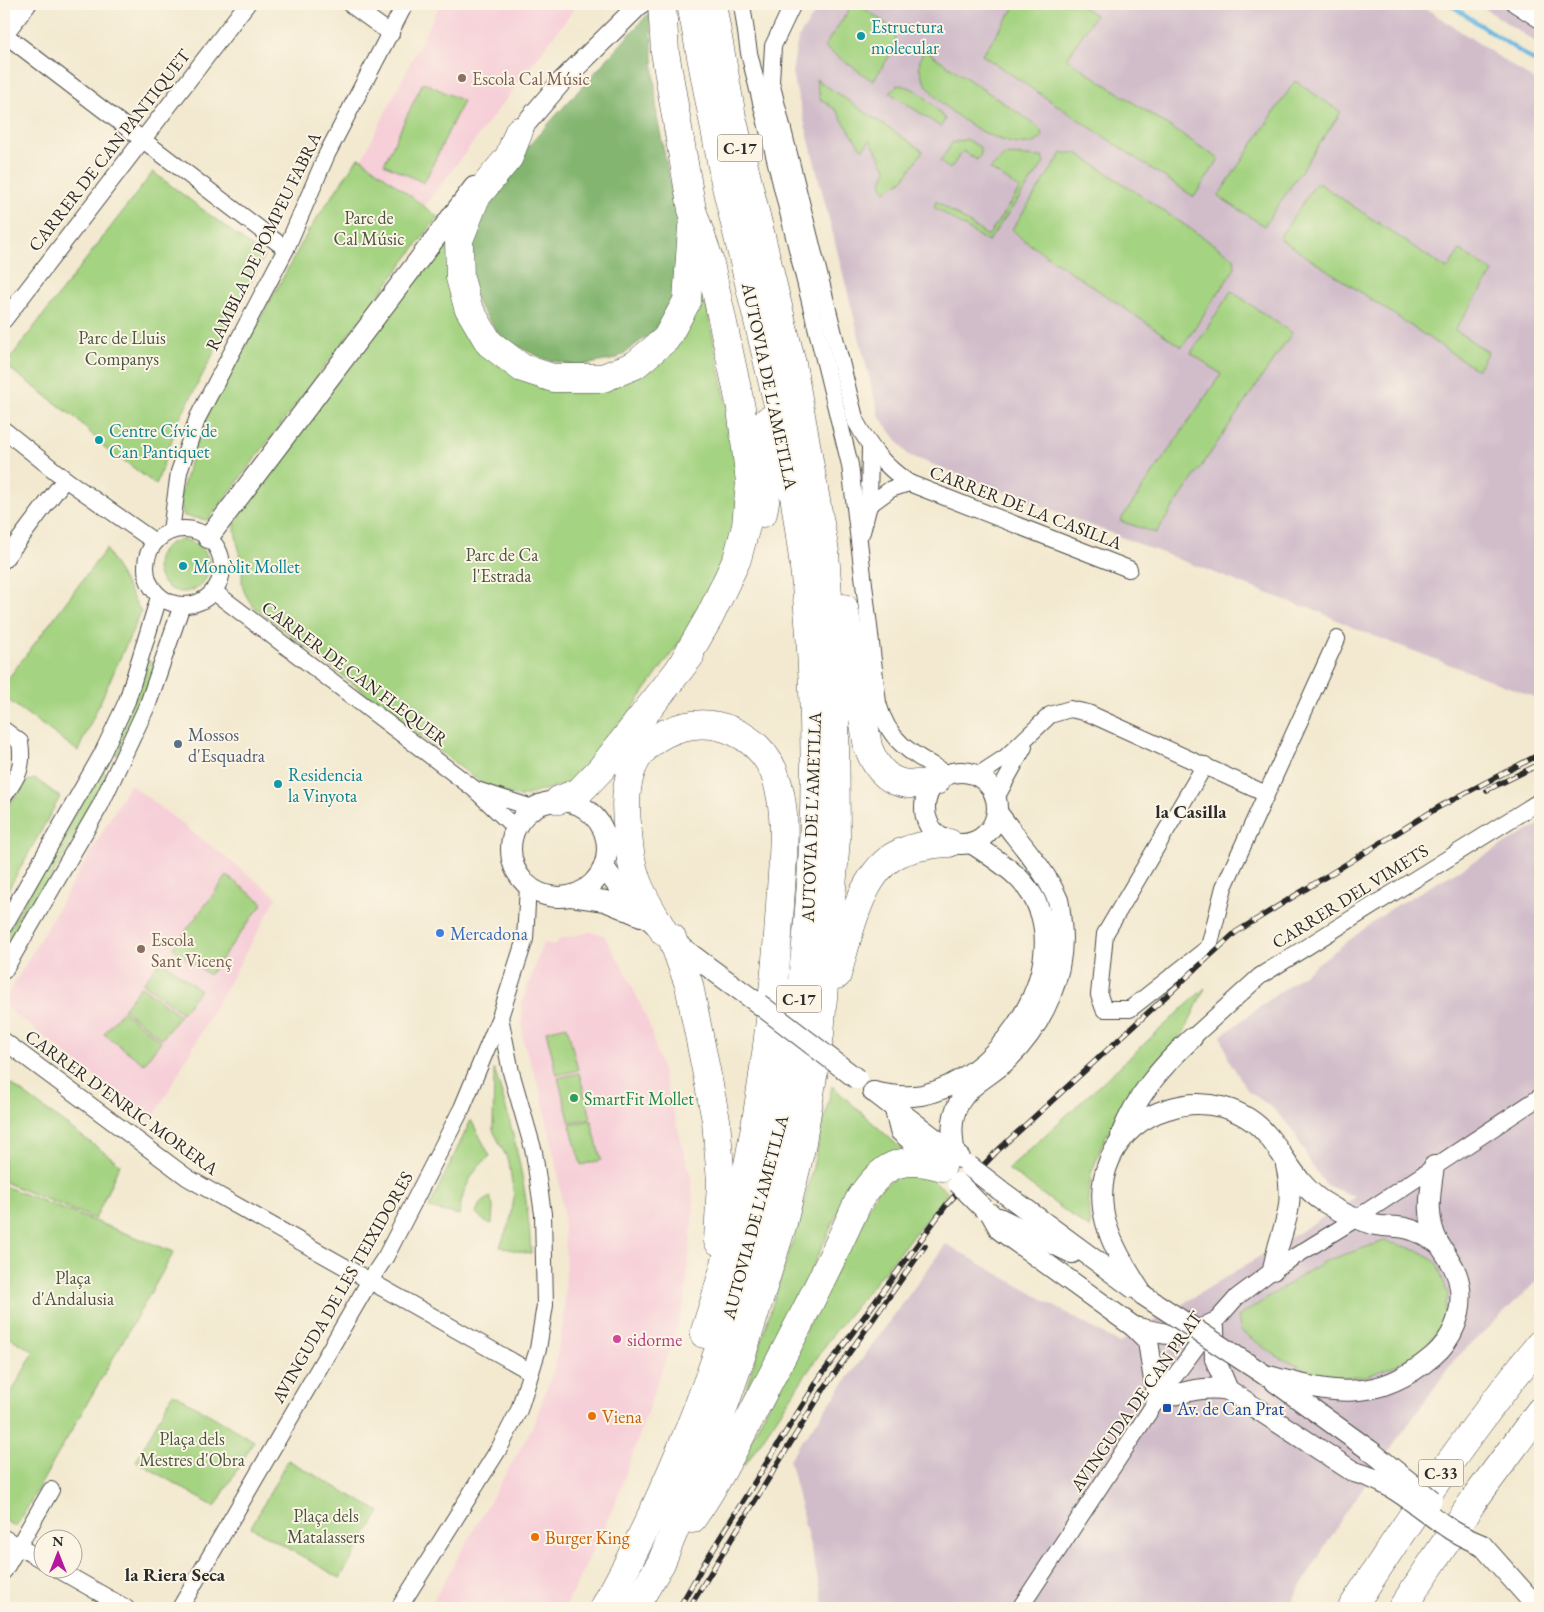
<svg xmlns="http://www.w3.org/2000/svg" width="1544" height="1612" viewBox="0 0 1544 1612" font-family="'EB Garamond',serif">
<style>
.built{fill:#f6cfd8}
.industrial{fill:#d1bdca}
.green{fill:#a4d381;stroke:#687f56}
.forest{fill:#83b56f;stroke:#57704d}
.lines{fill:none;stroke-linecap:round;stroke-linejoin:round}
.stream{stroke:#67b7e2;stroke-width:4.5}
.minor-casing{stroke:#494844;stroke-width:18}
.tertiary-casing{stroke:#494844;stroke-width:22}
.motorway-casing{stroke:#494844;stroke-width:29}
.minor{stroke:#fff;stroke-width:16}
.tertiary{stroke:#fff;stroke-width:20}
.motorway{stroke:#fff;stroke-width:28}
.rail-casing{stroke:#2b2b2b;stroke-width:5.5}
.rail{stroke:#fcf5e5;stroke-width:4;stroke-dasharray:11;stroke-linecap:butt}
.tertiary-bridge-casing{stroke:#494844;stroke-width:22;stroke-linecap:butt}
.tertiary-bridge{stroke:#fff;stroke-width:20}
.culture-dot{fill:#0f9aa8;stroke:#fcf5e5;stroke-width:2}
.education-dot{fill:#8d6e63;stroke:#fcf5e5;stroke-width:2}
.service-dot{fill:#5c6f8a;stroke:#fcf5e5;stroke-width:2}
.shop-dot{fill:#3f7fe0;stroke:#fcf5e5;stroke-width:2}
.leisure-dot{fill:#2e9e5b;stroke:#fcf5e5;stroke-width:2}
.hotel-dot{fill:#d1479c;stroke:#fcf5e5;stroke-width:2}
.transit-dot{fill:#1a4fb4;stroke:#fcf5e5;stroke-width:2}
.food-dot{fill:#e8710a;stroke:#fcf5e5;stroke-width:2}
.labels{text-anchor:middle;dominant-baseline:central;stroke-width:4;stroke-linejoin:round;paint-order:stroke}
.shield{fill:#fcf5e5;stroke:#6a6863;stroke-width:1}
.shield-label{font-size:16px;font-weight:bold;fill:#2b2b2b}
.culture-label{font-size:18px;fill:#0d838f;stroke:#fcf5e5;text-anchor:start}
.education-label{font-size:18px;fill:#785e54;stroke:#fcf5e5;text-anchor:start}
.street-label{font-size:18px;fill:#2b2b2b;stroke:#fcf5e5}
.park-label{font-size:18px;fill:#495540;stroke:#fcf5e5}
.service-label{font-size:18px;fill:#4e5e75;stroke:#fcf5e5;text-anchor:start}
.shop-label{font-size:18px;fill:#366cbe;stroke:#fcf5e5;text-anchor:start}
.leisure-label{font-size:18px;fill:#27864d;stroke:#fcf5e5;text-anchor:start}
.hotel-label{font-size:18px;fill:#b23c85;stroke:#fcf5e5;text-anchor:start}
.transit-label{font-size:18px;fill:#164399;stroke:#fcf5e5;text-anchor:start}
.food-label{font-size:18px;fill:#c56008;stroke:#fcf5e5;text-anchor:start}
.neighbourhood-label{font-size:19px;font-weight:bold;fill:#2b2b2b;stroke:#fcf5e5}
</style>
<rect width="100%" height="100%" fill="#fcf5e5"/>
<filter id="ink" filterUnits="userSpaceOnUse"><feTurbulence type="fractalNoise" baseFrequency=".02" numOctaves="2"/><feDisplacementMap in="SourceGraphic" scale="10" xChannelSelector="R" yChannelSelector="G"/><feConvolveMatrix kernelMatrix="1 2 1 2 8 2 1 2 1" color-interpolation-filters="sRGB"/></filter>
<filter id="wash" filterUnits="userSpaceOnUse"><feTurbulence type="fractalNoise" baseFrequency=".0096" numOctaves="4" result="noise"/><feDisplacementMap in="SourceGraphic" scale="20" xChannelSelector="R" yChannelSelector="G"/><feGaussianBlur stdDeviation="1.12" result="paint"/><feColorMatrix in="noise" values="0 0 0 0 0 0 0 0 0 0 0 0 0 0 0 0 0 1.4 0 .05"/><feComposite in="paint" operator="in"/></filter>
<g filter="url(#wash)">
<rect width="100%" height="100%" fill="#f3e9d0"/>
<!-- built -->
<g class="built">
<path d="M440,4H578L425,206L362,159Z"/>
<path d="M130,784L277,897L152,1120L4,1006V1001Z"/>
<path d="M591,932L604,935L627,975L649,1024L691,1177L694,1205L686,1292L681,1316L615,1504L565,1608H429L533,1426L555,1365L564,1318L566,1267L563,1212L558,1173L541,1093L523,1041L521,1005L543,943L555,945L560,939Z"/>
</g>
<!-- industrial -->
<g class="industrial">
<path d="M821,4H1419L1540,84V699L1356,629L1309,607L1300,606L908,455L879,416L792,73L798,38Z"/>
<path d="M1478,4H1540V45Z"/>
<path d="M1540,824V1278L1454,1360L1344,1515L1288,1608H825L789,1459L946,1244L1119,1343L1356,1197L1326,1185L1310,1163L1292,1128L1270,1106L1248,1091L1229,1060L1221,1036L1392,908Z"/>
</g>
<!-- green -->
<g class="green">
<path d="M853,4H857C906,36 905,33 873,81L824,47Z"/>
<path d="M1017,4H1078L1095,15L1067,59L1219,159L1194,197L982,55Z"/>
<path d="M925,50L1036,125L1041,130L1042,137C1018,169 892,87 925,50Z"/>
<path d="M816,79L923,151L903,180L885,191L881,183L887,170L870,140L862,150L836,110L820,99Z"/>
<path d="M1295,81L1341,112L1264,226L1218,196Z"/>
<path d="M423,82L463,101L424,183L384,164Z"/>
<path d="M897,85C919,86 932,104 945,119L941,127L890,93Z"/>
<path d="M967,139L981,148V154L977,160L963,151L950,169L940,162L952,143Z"/>
<path d="M1062,153H1077L1234,258L1235,268L1182,347L1022,239L1012,229Z"/>
<path d="M1005,155L1042,157L1044,163L988,242L934,207L936,201L988,236L1020,189L990,169Z"/>
<path d="M358,158L362,159L438,217L213,514L207,520L184,516L179,500L200,429L309,230Z"/>
<path d="M153,172L264,256L178,422L156,485L118,456L115,458L77,419L5,365Z"/>
<path d="M1317,182L1447,269L1460,250L1493,272L1455,330L1488,352L1477,370L1279,238Z"/>
<path d="M448,232L489,350L605,384L702,284L741,475L735,521L726,558L689,629L611,738L571,782L520,797L486,787L253,606C236,583 245,582 241,558C238,543 233,532 236,516Z"/>
<path d="M1231,291L1292,333L1156,533L1120,521L1221,374L1191,353Z"/>
<circle cx="183" cy="566" r="26"/>
<path d="M106,549L141,612L78,751L4,697V684Z"/>
<path d="M145,660L156,663L142,704L118,755L108,751Z"/>
<path d="M100,769L110,775L4,961V938Z"/>
<path d="M36,779L60,797L4,897V812L27,781Z"/>
<path d="M227,876L263,903L209,975L173,948Z"/>
<path d="M161,960L200,990L182,1013L143,983Z"/>
<path d="M141,986L180,1015L162,1039L123,1009Z"/>
<path d="M1205,988L1184,1032L1141,1080L1105,1138L1091,1174L1088,1200L1090,1229L1008,1169Z"/>
<path d="M122,1011L161,1041L144,1064L104,1034Z"/>
<path d="M567,1026L578,1070L557,1075L546,1031Z"/>
<path d="M494,1069C514,1130 528,1190 531,1254L500,1247L511,1218L514,1197L509,1162L493,1130Z"/>
<path d="M579,1073L591,1118L570,1123L558,1078Z"/>
<path d="M4,1079L120,1164L95,1219L4,1182Z"/>
<path d="M832,1086L906,1153L869,1165L851,1184L790,1316L748,1400L741,1404L804,1205Z"/>
<path d="M471,1120L490,1156C471,1171 462,1191 459,1215L429,1208Z"/>
<path d="M591,1120L601,1160L581,1165L570,1125Z"/>
<path d="M924,1174L948,1192L831,1337L745,1465L739,1463L877,1191L897,1176Z"/>
<path d="M4,1186L174,1252L16,1527L4,1520V1406L34,1352L4,1334Z"/>
<path d="M490,1197L493,1206L492,1224L485,1222L476,1213L479,1205Z"/>
<path d="M1384,1241L1418,1250L1437,1263L1448,1294L1443,1321L1427,1347L1396,1365L1366,1376L1334,1377L1312,1372L1278,1357L1241,1331L1238,1317L1323,1262Z"/>
<path d="M173,1393L254,1441L215,1507L136,1461Z"/>
<path d="M288,1460L380,1512L340,1578L251,1527Z"/>
</g>
<!-- forest -->
<path class="forest" d="M650,12L657,117L681,237L673,304L653,332L616,359L577,366L544,359L502,339L460,278L472,208Z"/>
<g class="lines">
<!-- stream -->
<path class="stream" d="M1449,4L1540,65"/>
</g>
</g>
<g filter="url(#ink)">
<g class="lines">
<!-- minor casing -->
<g class="minor-casing">
<g id="minor">
<path d="M350,4L391,34"/>
<path d="M742,4L749,53L850,465L878,703C889,744 914,755 948,774"/>
<path d="M793,4L773,46L771,82L856,422C871,449 883,465 909,483L1129,569"/>
<path d="M1515,4L1540,20"/>
<path d="M4,34L286,249"/>
<path d="M4,320L247,4"/>
<path d="M4,430L65,479L155,542"/>
<path d="M869,505L870,447"/>
<circle cx="184" cy="567" r="38"/>
<path d="M171,531L179,472L198,417L286,249L327,154L405,4"/>
<path d="M862,532L869,505L891,489L909,483"/>
<path d="M4,560L65,479"/>
<path d="M213,591L473,788L515,828"/>
<path d="M4,730L20,742C24,768 18,776 4,796"/>
<path d="M1205,765L1105,934L1099,995L1104,1009H1130L1209,947L1224,887L1337,639"/>
<path d="M977,776L1006,757L1050,715L1070,709L1088,713L1266,794"/>
<path d="M477,790L533,808"/>
<path d="M996,798L1024,747"/>
<path d="M4,926L102,754L127,701L159,597"/>
<path d="M4,971L100,806L148,704L182,605"/>
<path d="M1192,1038L1260,976L1540,801"/>
<path d="M4,1041L188,1178L531,1372"/>
<path d="M4,1538L42,1560"/>
<path d="M59,1570L126,1608"/>
<path d="M4,1571L51,1490"/>
<path d="M180,1608L369,1282L386,1256L462,1108L500,1017L525,939L528,886"/>
<path d="M399,1608L500,1447L519,1410L538,1349L545,1305L543,1214L534,1152L511,1072L500,1017"/>
<path d="M1020,1608L1157,1400L1214,1323L1237,1297L1273,1270L1357,1218L1540,1097"/>
</g>
</g>
<!-- tertiary casing -->
<g class="tertiary-casing">
<g id="tertiary">
<path d="M4,32L26,4"/>
<path d="M511,141L562,81L640,4"/>
<path d="M208,538L474,187"/>
<circle cx="961" cy="808" r="36"/>
<circle cx="559" cy="849" r="48"/>
<path d="M604,867C642,925 704,963 759,1004"/>
<path d="M571,896L605,901L641,916"/>
<path d="M873,1092C890,1095 905,1098 922,1095C992,1081 1062,987 1041,915C1031,880 1000,862 971,843"/>
<path d="M874,1092L960,1158"/>
<path d="M895,1110L900,1131L940,1166"/>
<path d="M1121,1135C1136,1096 1162,1066 1192,1038"/>
<path d="M955,1155C952,1137 950,1119 959,1103C969,1084 992,1075 1007,1060C1043,1025 1067,973 1061,923C1060,915 1060,907 1058,900C1045,869 1017,840 997,812"/>
<path d="M1000,1190L1133,1288"/>
<path d="M991,1214L1000,1230L1134,1327L1148,1341L1157,1400C1181,1393 1203,1385 1228,1390L1354,1472"/>
<path d="M999,1218L1072,1253"/>
<path d="M1273,1270C1280,1226 1297,1214 1286,1165"/>
<path d="M1143,1295C1116,1254 1088,1208 1110,1159C1122,1133 1141,1117 1168,1109C1203,1097 1244,1107 1268,1136C1287,1159 1298,1186 1324,1202C1338,1211 1355,1219 1372,1224C1380,1227 1389,1226 1398,1227C1413,1228 1427,1236 1439,1244"/>
<path d="M1134,1327C1171,1335 1179,1341 1214,1323"/>
<path d="M1214,1328L1215,1359L1228,1390"/>
<path d="M1265,1375C1332,1393 1376,1405 1433,1356C1453,1339 1463,1314 1460,1288C1458,1270 1448,1258 1439,1244C1425,1219 1430,1193 1434,1166"/>
<path d="M1275,1382L1372,1452"/>
<path d="M1482,1545L1538,1608"/>
</g>
</g>
<!-- motorway casing -->
<g class="motorway-casing">
<g id="motorway">
<path d="M662,4L665,52L692,210L709,259L721,314L741,408L750,482L746,526L737,559L710,616L679,670"/>
<path d="M519,131L509,157L476,197L459,240L460,278L468,307L489,343L522,368L553,378H603L635,365L666,339L687,301L692,227"/>
<path d="M763,513L768,484L767,421"/>
<path d="M844,608L868,747C881,781 901,790 936,781"/>
<path d="M559,800L579,792L601,769L690,656"/>
<path d="M664,932C654,914 642,897 636,878C631,864 629,848 628,833C623,794 625,752 666,733C687,723 710,721 733,731C751,739 766,753 774,772C790,813 782,863 780,906C771,1050 750,1197 704,1334"/>
<path d="M672,938L689,985L716,1120L721,1181L718,1241"/>
<path d="M837,975C848,938 859,877 894,856C911,846 931,844 949,843"/>
<path d="M692,1519C721,1478 742,1433 765,1389C798,1327 830,1264 859,1200C881,1166 900,1154 942,1167"/>
<path d="M604,1608C774,1301 838,943 807,596C802,539 792,482 783,426L725,182L691,4"/>
<path d="M634,1608L661,1563L718,1424L742,1354L783,1223L801,1148L820,1034L836,839L835,698L825,552L792,364L732,117L712,4"/>
<path d="M1352,1608C1410,1517 1471,1428 1540,1344"/>
<path d="M1402,1608L1474,1500L1540,1411"/>
</g>
</g>
<!-- minor -->
<use href="#minor" class="minor"/>
<!-- tertiary -->
<use href="#tertiary" class="tertiary"/>
<!-- motorway -->
<use href="#motorway" class="motorway"/>
<!-- rail casing -->
<g class="rail-casing">
<g id="rail">
<path d="M1487,790L1540,764"/>
<path d="M679,1608L705,1562L820,1377L947,1204L996,1152L1236,932L1439,807L1540,754"/>
<path d="M689,1608L825,1387L925,1246"/>
</g>
</g>
<!-- rail -->
<use href="#rail" class="rail"/>
<!-- tertiary-bridge casing -->
<g class="tertiary-bridge-casing">
<g id="tertiary-bridge">
<path d="M759,1004L857,1079"/>
<path d="M969,1166L1000,1190"/>
<path d="M958,1183L984,1209"/>
<path d="M1143,1295L1265,1375"/>
<path d="M1372,1452L1432,1500"/>
<path d="M1354,1472C1391,1481 1416,1506 1447,1527C1458,1535 1470,1540 1482,1545"/>
</g>
</g>
<!-- tertiary-bridge -->
<use href="#tertiary-bridge" class="tertiary-bridge"/>
</g>
</g>
<!-- markers -->
<g class="culture-dot">
<circle cx="861" cy="36" r="5"/>
<circle cx="99" cy="440" r="5"/>
<circle cx="183" cy="566" r="5"/>
<circle cx="278" cy="784" r="5"/>
</g>
<g class="education-dot">
<circle cx="462" cy="78" r="5"/>
<circle cx="141" cy="949" r="5"/>
</g>
<circle class="service-dot" cx="178" cy="744" r="5"/>
<circle class="shop-dot" cx="440" cy="933" r="5"/>
<circle class="leisure-dot" cx="574" cy="1098" r="5"/>
<circle class="hotel-dot" cx="617" cy="1339" r="5"/>
<rect class="transit-dot" x="1162" y="1403" width="10" height="10" rx="2.5"/>
<g class="food-dot">
<circle cx="592" cy="1416" r="5"/>
<circle cx="535" cy="1537" r="5"/>
</g>
<g class="labels">
<!-- shield labels -->
<g class="shield">
<rect x="717.5" y="134.5" width="45" height="27" rx="4"/>
<rect x="776.5" y="985.5" width="45" height="27" rx="4"/>
<rect x="1418.5" y="1459.5" width="45" height="27" rx="4"/>
</g>
<g class="shield-label">
<text x="740" y="148">C-17</text>
<text x="799" y="999">C-17</text>
<text x="1441" y="1473">C-33</text>
</g>
<!-- culture labels -->
<g class="culture-label">
<text x="871" y="26">Estructura<tspan x="871" dy="21">molecular</tspan></text>
<text x="109" y="430">Centre Cívic de<tspan x="109" dy="21">Can Pantiquet</tspan></text>
<text x="193" y="566">Monòlit Mollet</text>
<text x="288" y="774">Residencia<tspan x="288" dy="21">la Vinyota</tspan></text>
</g>
<!-- education labels -->
<g class="education-label">
<text x="472" y="78">Escola Cal Músic</text>
<text x="151" y="939">Escola<tspan x="151" dy="21">Sant Vicenç</tspan></text>
</g>
<!-- street labels -->
<g class="street-label">
<text transform="translate(109 150) rotate(-52)">CARRER DE CAN PANTIQUET</text>
<text transform="translate(263 241) rotate(-64)">RAMBLA DE POMPEU FABRA</text>
<text transform="translate(770 386) rotate(78)">AUTOVIA DE L'AMETLLA</text>
<text transform="translate(1026 507) rotate(21)">CARRER DE LA CASILLA</text>
<text transform="translate(355 673) rotate(37)">CARRER DE CAN FLEQUER</text>
<text transform="translate(811 817) rotate(-88)">AUTOVIA DE L'AMETLLA</text>
<text transform="translate(1350 896) rotate(-32)">CARRER DEL VIMETS</text>
<text transform="translate(122 1102) rotate(36)">CARRER D'ENRIC MORERA</text>
<text transform="translate(755 1217) rotate(-75)">AUTOVIA DE L'AMETLLA</text>
<text transform="translate(342 1287) rotate(-60)">AVINGUDA DE LES TEIXIDORES</text>
<text transform="translate(1136 1401) rotate(-55)">AVINGUDA DE CAN PRAT</text>
</g>
<!-- park labels -->
<g class="park-label">
<text x="369" y="217">Parc de<tspan x="369" dy="21">Cal Músic</tspan></text>
<text x="122" y="337">Parc de Lluis<tspan x="122" dy="21">Companys</tspan></text>
<text x="502" y="554">Parc de Ca<tspan x="502" dy="21">l'Estrada</tspan></text>
<text x="73" y="1277">Plaça<tspan x="73" dy="21">d'Andalusia</tspan></text>
<text x="192" y="1438">Plaça dels<tspan x="192" dy="21">Mestres d'Obra</tspan></text>
<text x="326" y="1515">Plaça dels<tspan x="326" dy="21">Matalassers</tspan></text>
</g>
<!-- service labels -->
<g class="service-label">
<text x="188" y="734">Mossos<tspan x="188" dy="21">d'Esquadra</tspan></text>
</g>
<!-- shop labels -->
<g class="shop-label">
<text x="450" y="933">Mercadona</text>
</g>
<!-- leisure labels -->
<g class="leisure-label">
<text x="584" y="1098">SmartFit Mollet</text>
</g>
<!-- hotel labels -->
<g class="hotel-label">
<text x="627" y="1339">sidorme</text>
</g>
<!-- transit labels -->
<g class="transit-label">
<text x="1177" y="1408">Av. de Can Prat</text>
</g>
<!-- food labels -->
<g class="food-label">
<text x="602" y="1416">Viena</text>
<text x="545" y="1537">Burger King</text>
</g>
<!-- neighbourhood labels -->
<g class="neighbourhood-label">
<text x="1191" y="811">la Casilla</text>
<text x="175" y="1574">la Riera Seca</text>
</g>
</g>
<!-- margin -->
<rect width="1544" height="1612" fill="none" stroke="#fcf5e5" stroke-width="20"/>
<!-- north arrow -->
<g transform="translate(58 1554)"><circle r="24" fill="#fcf5e5" stroke="#a8a49b"/>
<path d="M0-4L9 19L0 12L-9 19Z" fill="#b5179e"/>
<text y="-8" font-size="14" font-weight="bold" text-anchor="middle" fill="#2b2b2b">N</text>
</g>
</svg>
